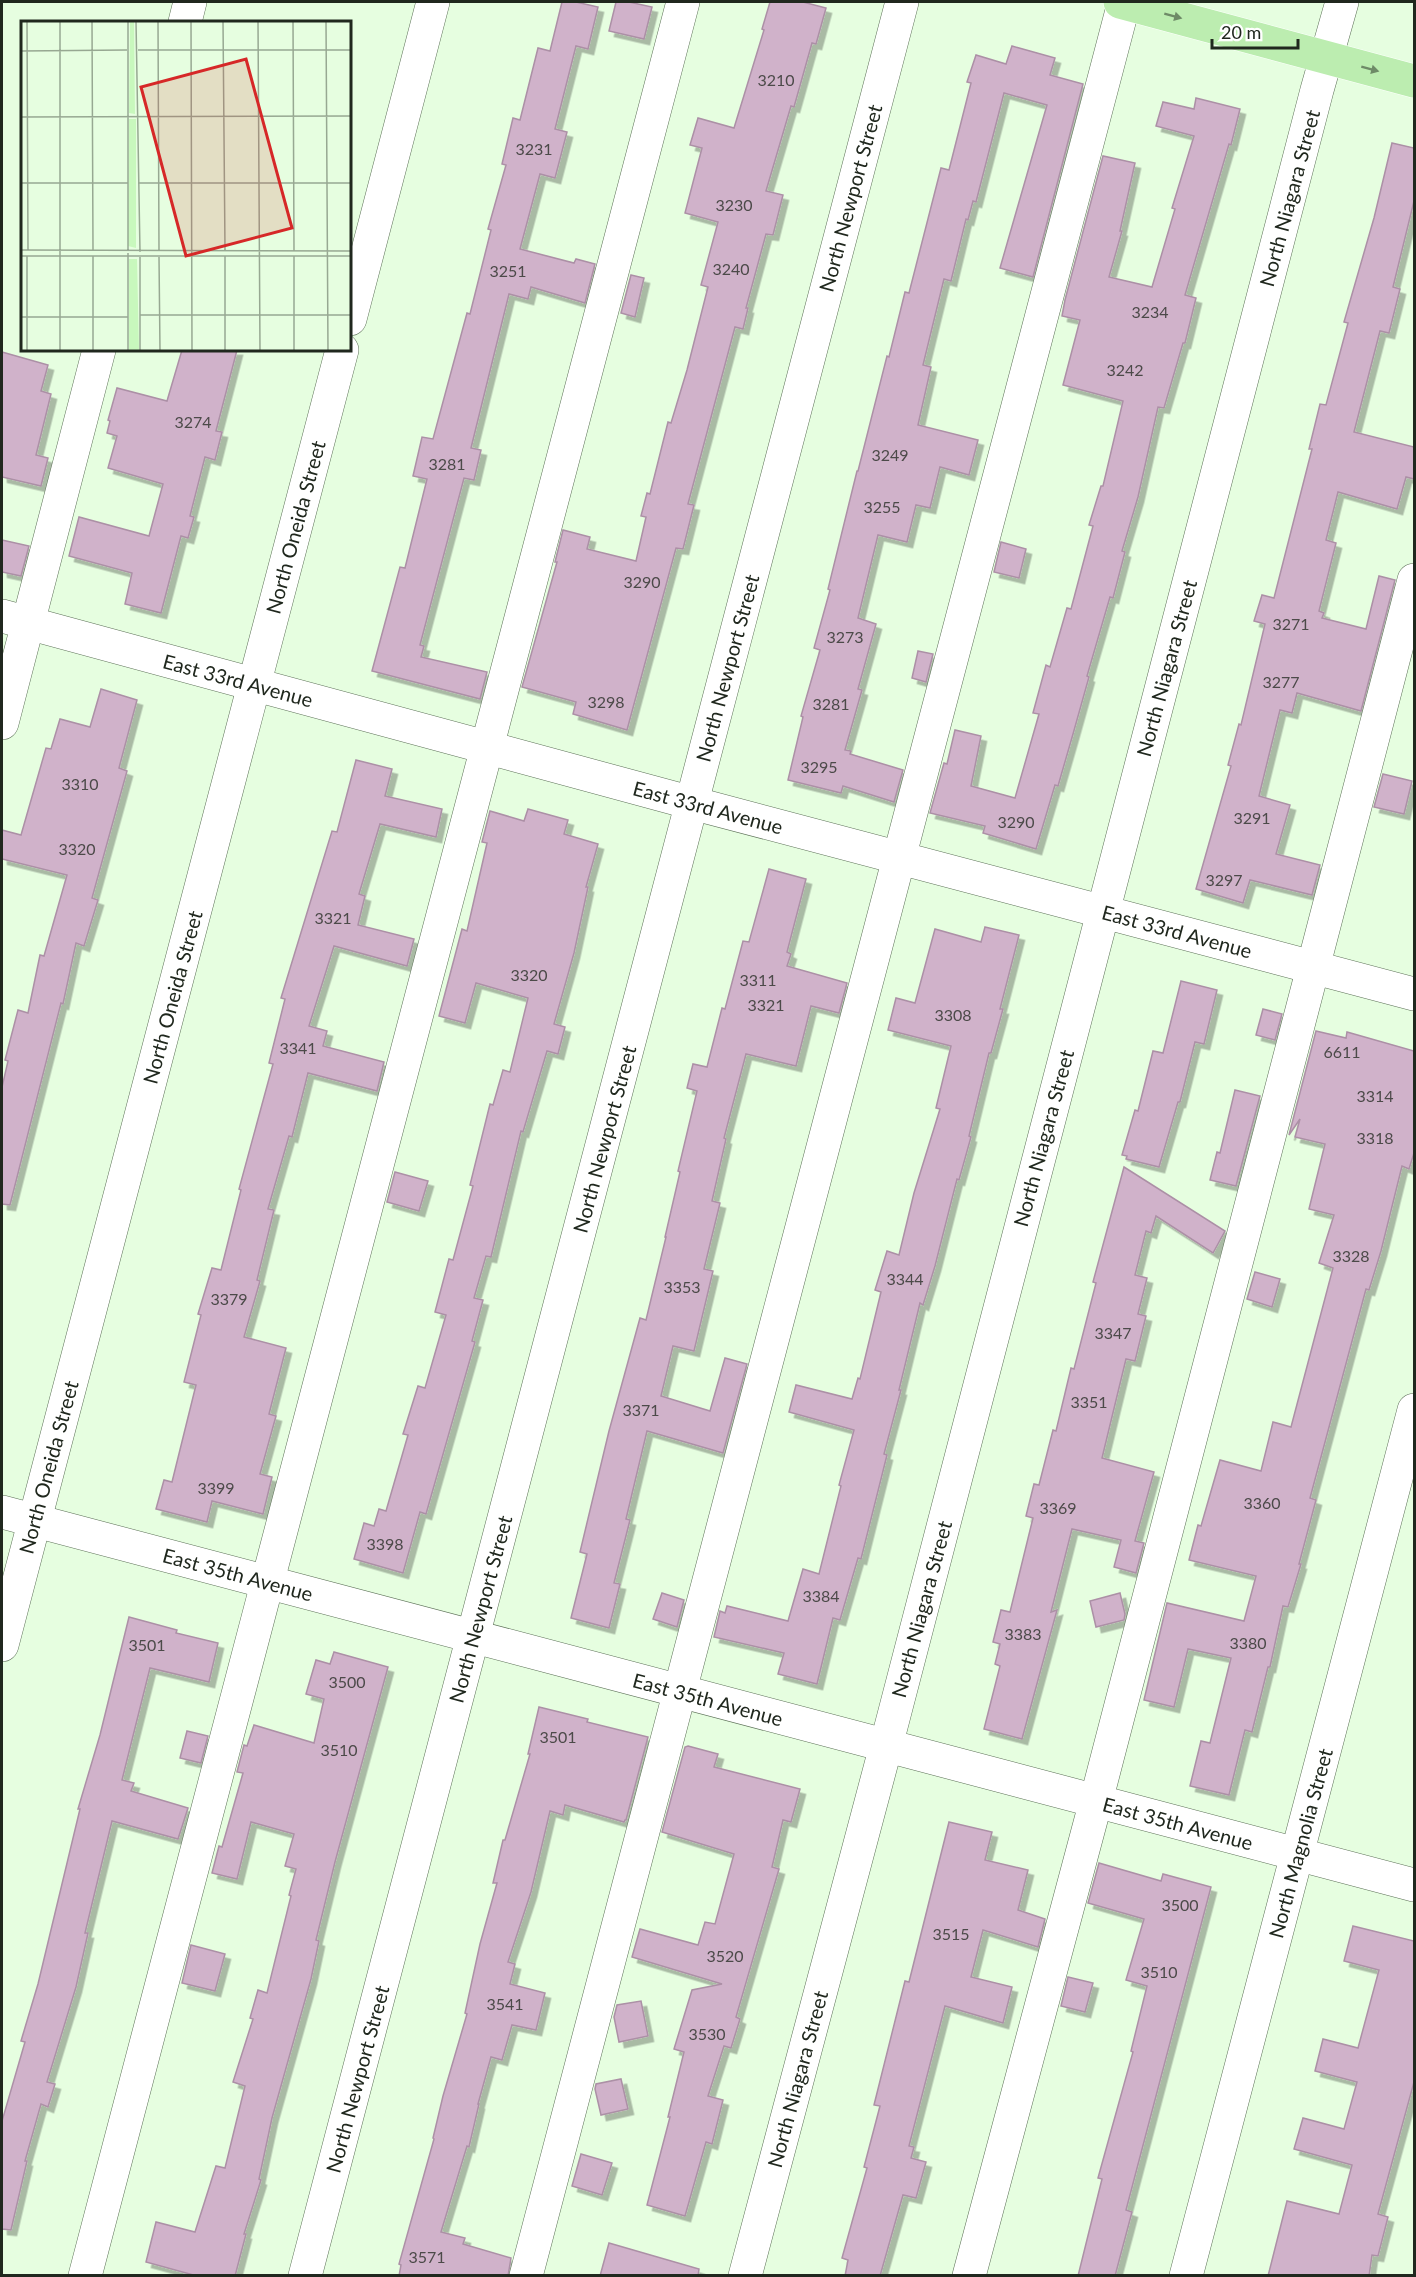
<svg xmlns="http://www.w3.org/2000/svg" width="1416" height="2277" viewBox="0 0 1416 2277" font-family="Lato,sans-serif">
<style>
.building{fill:#d0b2ca;stroke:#ac90a6;stroke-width:1.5;filter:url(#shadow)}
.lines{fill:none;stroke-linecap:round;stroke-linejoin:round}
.minor-casing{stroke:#5c7057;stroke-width:34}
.major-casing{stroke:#fff;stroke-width:34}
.minor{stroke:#fff;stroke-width:33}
.major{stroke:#bcedb0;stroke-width:33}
.oneway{fill:#6e8a67}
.labels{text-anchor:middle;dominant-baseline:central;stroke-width:6;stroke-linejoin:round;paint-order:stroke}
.number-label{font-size:16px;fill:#4c4a49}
.street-label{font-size:20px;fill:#20281e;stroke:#fff}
.inset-road{fill:none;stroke:#97a892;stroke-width:1.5}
.view{fill:#d62828;fill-opacity:0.15;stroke:#d62828;stroke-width:3}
.inset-edge{fill:none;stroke:#20281e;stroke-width:3}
</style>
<defs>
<filter id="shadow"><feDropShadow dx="5.5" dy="5.5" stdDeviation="0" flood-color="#0004"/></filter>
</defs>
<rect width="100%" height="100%" fill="#e6fee0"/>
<!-- building -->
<g class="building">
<path d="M562,2H576L598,7L588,49L576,46L555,129L567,132L555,178L540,174L520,249L574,263L576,259L595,264L585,303L531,287L528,299L509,294L471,448L481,450L474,480L464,478L420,645L424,646L421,657L487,672L480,699L372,671L400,567L405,568L427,479L413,476L422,437L433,439L467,313L470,314L491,230L488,229L506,165L502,164L513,118L520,120L538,48L550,51Z"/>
<path d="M616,2H629L652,7L644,39L609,31Z"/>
<path d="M770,2H803L826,8L816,44L812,43L794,107L791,106L766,191L783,195L773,235L766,234L746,308H748L743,329L735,327L688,504L694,505L683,549L676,548L627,730L573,714L576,702L522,687L557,562H555L563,530L590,537L587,549L636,561L646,517L641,516L647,493L650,494L668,422L671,423L687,370L708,287L701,285L718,222L685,213L702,148L690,145L698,118L734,128L764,30L762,29Z"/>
<path d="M1012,46L1055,58L1050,75L1083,84L1033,277L1000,268L1047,105L1004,93L976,202L973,201L968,220L966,219L951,281L944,279L923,365L931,367L918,425L978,440L969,475L940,467L930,508L916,505L907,542L878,535L858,618L876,624L858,689L862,690L845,750L851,751L850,754L903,770L894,802L843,786L841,793L788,780L803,717L801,716L820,650L814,648L830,590L828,589L857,471H858L887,356L889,357L905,292L909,293L941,168L949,170L971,83L967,82L976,55L1006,64Z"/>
<path d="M1196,98L1240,109L1231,145L1229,144L1185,295L1196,298L1185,343H1183L1164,408L1158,407L1138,497L1122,551L1125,552L1113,598L1110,597L1087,676L1089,677L1073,734L1058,786L1055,785L1036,849L983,833L985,826L930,813L944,763L947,764L955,730L981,736L971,786L1015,798L1039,714L1033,713L1046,665L1050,667L1067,608L1071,609L1093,526L1089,525L1101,486H1103L1123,401L1063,385L1080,320L1062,316L1065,300L1103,156L1135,163L1120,231H1122L1109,277L1152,287L1175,209L1172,208L1194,136L1156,126L1163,102L1194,109Z"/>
<path d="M1392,143L1414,148V201L1393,287L1400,289L1389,333L1380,331L1354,432L1414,447V479L1406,477L1397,509L1338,492L1326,540L1336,543L1319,611L1324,613L1322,618L1366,629L1379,576L1395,580L1361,711L1297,693L1292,713L1280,710L1259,796L1290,805L1276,854L1320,865L1312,895L1250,880L1243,903L1196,889L1231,766L1228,765L1239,724L1241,725L1265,624L1254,621L1262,595L1274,598L1312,449H1309L1320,404L1326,405L1348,323L1344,322L1374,218Z"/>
<path d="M631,275L644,278L635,317L621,313Z"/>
<path d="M182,350H237L216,431L222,432L215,460L205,457L190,516L194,517L188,538L181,536L161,613L125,604L132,573L69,556L79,517L149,536L163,484L108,468L117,436L107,433L110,421L108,420L117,388L167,401Z"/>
<path d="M2,352L48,365L41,391L51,394L36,455L48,458L41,486L2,477Z"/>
<path d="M2,540L29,546L21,576L2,572Z"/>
<path d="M1001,542L1026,549L1019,578L994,572Z"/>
<path d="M918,651L933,654L926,682L912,678Z"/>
<path d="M101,689L137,700L119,768L127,771L92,898L98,900L84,946L76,943L63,1004L61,1003L10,1205L2,1204V1087L8,1061L5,1060L18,1010L28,1013L40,955L44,956L67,875L2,859V830L21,835L46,748L51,749L60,719L90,727Z"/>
<path d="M356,760L392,769L385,796L442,809L436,837L380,824L359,894L365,896L358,925L414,939L407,966L334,946L309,1026L327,1031L323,1046L384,1062L377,1091L308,1073L292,1137L289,1136L268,1209L274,1210L257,1280L260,1281L244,1337L286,1348L269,1414L276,1416L260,1474L272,1477L263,1514L212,1501L207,1522L156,1509L164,1480L172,1482L196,1385L184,1382L201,1315L198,1314L212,1268L221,1270L241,1190L239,1189L273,1064L269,1063L285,999L281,998L332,831L337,832Z"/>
<path d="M1383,774L1412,781L1404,814L1374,807Z"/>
<path d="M528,809L568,820L564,834L598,844L586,887H588L574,953L554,1024L565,1027L558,1054L547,1051L523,1132L521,1131L491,1257L486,1256L474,1298L483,1300L472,1341L475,1342L426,1514L420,1512L403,1573L354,1559L364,1523L374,1526L379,1509L386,1511L408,1435L403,1434L418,1386L425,1388L446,1315L435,1312L449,1259L453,1260L473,1186L470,1185L490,1104L493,1105L503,1070L510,1072L528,998L476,983L465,1023L439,1016L462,929L467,931L487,843L482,842L490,811L524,821Z"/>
<path d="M769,869L806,879L787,952L791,954L787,966L847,983L839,1013L811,1006L796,1066L746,1054L724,1138L726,1139L712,1201L720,1203L704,1269L713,1271L694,1351L673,1346L661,1396L710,1411L725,1358L747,1364L723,1453L647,1431L626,1519L630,1520L614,1583L620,1584L609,1628L571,1618L587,1554L580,1552L609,1431L640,1318L646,1320L666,1237H665L680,1172L678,1171L697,1091L687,1088L693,1064L707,1067L722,1008L725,1009L743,941L749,942Z"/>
<path d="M985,927L1019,935L1000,1009H1003L991,1053H989L969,1136L971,1137L959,1180L957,1179L935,1266L923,1305L920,1303L899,1390H901L884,1454L887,1455L861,1559L858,1558L840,1620L833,1618L817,1684L778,1674L784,1653L714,1637L720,1611L725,1613L727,1606L788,1621L803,1569L819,1574L841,1486L839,1485L854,1430L789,1412L796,1385L852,1399L858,1378L860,1379L881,1292L875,1290L887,1251L899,1255L914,1193L940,1109L936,1108L951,1046L888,1030L896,998L915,1003L935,929L981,942Z"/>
<path d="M1181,981L1217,990L1204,1044L1195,1042L1180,1102H1178L1159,1167L1126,1159L1127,1156L1122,1155L1135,1110L1138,1111L1153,1051L1163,1053Z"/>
<path d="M1263,1009L1282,1014L1275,1040L1256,1035Z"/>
<path d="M1316,1031L1346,1038L1347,1032L1414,1051V1153L1409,1169L1402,1166L1381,1251L1369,1290L1366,1289L1310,1498L1316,1500L1299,1564H1301L1288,1607L1283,1606L1270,1667H1268L1252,1732L1245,1730L1229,1795L1190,1786L1201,1741L1210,1743L1231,1658L1188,1649L1174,1707L1144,1700L1167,1603L1244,1621L1256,1576L1189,1560L1198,1525L1201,1526L1220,1460L1261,1471L1273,1422L1291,1427L1333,1268L1319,1263L1334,1215L1309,1209L1325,1144L1295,1137L1300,1119L1289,1135Z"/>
<path d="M1235,1090L1260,1096L1236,1186L1210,1180L1217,1152L1220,1153Z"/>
<path d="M1124,1167L1225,1231L1213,1253L1156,1216L1151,1233L1146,1231L1135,1275L1147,1278L1138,1314L1146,1316L1135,1361L1126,1359L1102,1458L1154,1472L1135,1541L1144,1543L1136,1573L1114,1567L1121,1540L1072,1529L1051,1612L1057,1610L1022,1739L984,1729L1000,1666L995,1664L1000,1644L993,1642L1001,1610L1010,1612L1033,1518L1026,1516L1034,1484L1039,1485L1053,1430L1056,1431L1071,1368L1074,1369L1096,1283L1093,1282Z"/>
<path d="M395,1172L428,1181L419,1211L387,1202Z"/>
<path d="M1255,1272L1280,1279L1272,1307L1247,1299Z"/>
<path d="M662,1593L684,1600L677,1627L653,1619Z"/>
<path d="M1120,1593L1125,1614L1124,1620L1096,1627L1090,1601Z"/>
<path d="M129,1617L177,1630L176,1633L218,1643L209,1682L150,1668L122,1780L134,1783L131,1791L188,1808L178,1839L112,1821L85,1933H88L76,1987L47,2082L55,2084L48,2107L41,2104L25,2161H27L11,2230L2,2229V2121L25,2042L21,2041L38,1984L80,1809H78L100,1735Z"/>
<path d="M334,1652L388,1667L335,1862L316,1940L319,1941L311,1979L272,2118L259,2179L261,2180L244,2234H246L235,2276H197L146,2262L156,2222L195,2232L216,2166L225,2168L245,2086L233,2082L253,2019L250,2018L258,1990L267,1993L291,1896L289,1895L296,1869L285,1866L294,1834L251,1822L237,1879L212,1873L219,1846L222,1847L243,1773L237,1772L244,1745L247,1746L254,1725L314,1743L324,1699L306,1694L316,1660L330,1664Z"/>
<path d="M539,1707L588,1719L587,1722L648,1737L626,1820H625L624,1822L565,1805L563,1815L550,1811L531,1892L508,1962L515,1964L510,1984L545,1993L536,2030L512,2025L502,2060L491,2057L478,2104H479L469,2147L467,2146L441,2232L465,2238L463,2244L511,2258L508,2276H399L401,2265L399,2264L434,2139L433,2138L443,2096L467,2014L465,2013L480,1944L497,1883H493L503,1840H505L530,1754H528Z"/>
<path d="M187,1731L208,1736L201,1763L180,1758Z"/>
<path d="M688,1746L718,1754L714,1767L800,1789L791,1822L783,1820L772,1867L779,1869L736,2017L740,2019L731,2048L724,2046L708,2096L723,2100L712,2144L706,2142L685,2216L647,2205L670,2117H668L684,2052L674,2049L692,1990L722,1984L632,1957L640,1929L698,1945L705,1922L715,1924L734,1854L662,1832L685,1747Z"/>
<path d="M949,1822L992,1832L985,1860L1028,1870L1018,1910L1045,1919L1038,1947L983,1930L971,1977L1012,1987L1003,2023L945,2006L909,2146L914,2147L911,2158L926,2162L916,2198L903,2195L880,2276H845L848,2260L842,2258L867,2168L864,2167L880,2106L874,2105L905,1981L909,1982Z"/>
<path d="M1099,1863L1161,1881L1163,1874L1211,1887L1126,2210L1132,2212L1115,2276H1078L1102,2179L1098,2178L1133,2052L1131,2051L1147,1986L1126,1980L1144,1919L1088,1903Z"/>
<path d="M1353,1926L1414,1941V2082L1378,2214L1388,2217L1378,2256L1372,2255L1369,2276H1268L1287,2201L1339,2214L1352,2165L1294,2149L1303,2118L1344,2129L1357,2082L1315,2071L1323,2039L1358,2048L1379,1970L1344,1961Z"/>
<path d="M191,1945L225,1954L215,1991L182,1983Z"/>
<path d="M1068,1977L1093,1983L1085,2012L1061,2006Z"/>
<path d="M641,2001L648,2036L619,2042L614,2017L617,2005Z"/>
<path d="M621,2079L628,2109L601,2115L595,2089L596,2084Z"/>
<path d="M581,2154L612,2163L602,2195L572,2186Z"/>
<path d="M609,2243L699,2269L698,2276H600Z"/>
</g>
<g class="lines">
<!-- minor casing -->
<g class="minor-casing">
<g id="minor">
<path d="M185,22L190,2"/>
<path d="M350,319L433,2"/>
<path d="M2,616L692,803L1414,994"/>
<path d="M2,723L99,350"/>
<path d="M2,1512L1414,1885"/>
<path d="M2,1645L342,350"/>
<path d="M85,2276L683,2"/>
<path d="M305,2276L902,2"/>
<path d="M526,2276L1124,3"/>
<path d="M745,2276L886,1746L1317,90L1342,2"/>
<path d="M969,2276L1096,1801L1414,580"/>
<path d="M1186,2276L1414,1410"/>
</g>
</g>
<!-- major casing -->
<g class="major-casing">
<path id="major" d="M1120,2L1414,81"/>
</g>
<!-- minor -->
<use href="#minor" class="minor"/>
<!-- major -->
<use href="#major" class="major"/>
</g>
<!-- one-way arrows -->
<defs><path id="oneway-solid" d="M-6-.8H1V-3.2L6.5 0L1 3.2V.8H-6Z" transform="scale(1.5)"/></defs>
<g class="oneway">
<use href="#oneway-solid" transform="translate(1173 16) rotate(15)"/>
<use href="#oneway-solid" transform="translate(1370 69) rotate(15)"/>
</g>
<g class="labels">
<!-- number labels -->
<g class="number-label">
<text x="776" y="79">3210</text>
<text x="534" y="148">3231</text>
<text x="734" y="204">3230</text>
<text x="731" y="268">3240</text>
<text x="508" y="270">3251</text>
<text x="1150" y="311">3234</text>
<text x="1125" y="369">3242</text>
<text x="193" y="421">3274</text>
<text x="890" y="454">3249</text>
<text x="447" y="463">3281</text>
<text x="882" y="506">3255</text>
<text x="642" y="581">3290</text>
<text x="1291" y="623">3271</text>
<text x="845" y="636">3273</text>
<text x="1281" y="681">3277</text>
<text x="606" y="701">3298</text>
<text x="831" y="703">3281</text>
<text x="819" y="766">3295</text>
<text x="80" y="783">3310</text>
<text x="1252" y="817">3291</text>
<text x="1016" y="821">3290</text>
<text x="77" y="848">3320</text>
<text x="1224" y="879">3297</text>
<text x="333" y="917">3321</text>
<text x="529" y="974">3320</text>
<text x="758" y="979">3311</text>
<text x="766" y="1004">3321</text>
<text x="953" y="1014">3308</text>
<text x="298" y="1047">3341</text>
<text x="1342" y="1051">6611</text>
<text x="1375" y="1095">3314</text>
<text x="1375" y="1137">3318</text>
<text x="1351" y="1255">3328</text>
<text x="905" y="1278">3344</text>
<text x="682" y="1286">3353</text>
<text x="229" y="1298">3379</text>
<text x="1113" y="1332">3347</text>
<text x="1089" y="1401">3351</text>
<text x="641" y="1409">3371</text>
<text x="216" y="1487">3399</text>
<text x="1262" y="1502">3360</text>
<text x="1058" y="1507">3369</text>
<text x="385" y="1543">3398</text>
<text x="821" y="1595">3384</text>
<text x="1023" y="1633">3383</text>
<text x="1248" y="1642">3380</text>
<text x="147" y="1644">3501</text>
<text x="347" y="1681">3500</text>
<text x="558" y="1736">3501</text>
<text x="339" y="1749">3510</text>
<text x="1180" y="1904">3500</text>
<text x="951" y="1933">3515</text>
<text x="725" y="1955">3520</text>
<text x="1159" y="1971">3510</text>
<text x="505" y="2003">3541</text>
<text x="707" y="2033">3530</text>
<text x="427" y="2256">3571</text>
</g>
<!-- street labels -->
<g class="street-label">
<text transform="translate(850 198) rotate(-75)">North Newport Street</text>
<text transform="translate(1289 198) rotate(-75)">North Niagara Street</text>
<text transform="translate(295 527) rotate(-75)">North Oneida Street</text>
<text transform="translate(727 668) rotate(-75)">North Newport Street</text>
<text transform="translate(1166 668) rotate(-75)">North Niagara Street</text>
<text transform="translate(238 680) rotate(15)">East 33rd Avenue</text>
<text transform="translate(708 807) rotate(15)">East 33rd Avenue</text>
<text transform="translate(1177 931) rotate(15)">East 33rd Avenue</text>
<text transform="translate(172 997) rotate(-75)">North Oneida Street</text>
<text transform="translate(1043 1138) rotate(-75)">North Niagara Street</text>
<text transform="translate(604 1139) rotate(-75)">North Newport Street</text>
<text transform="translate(48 1467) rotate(-75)">North Oneida Street</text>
<text transform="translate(238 1574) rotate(15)">East 35th Avenue</text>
<text transform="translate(480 1609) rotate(-75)">North Newport Street</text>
<text transform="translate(921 1609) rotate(-75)">North Niagara Street</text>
<text transform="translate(708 1699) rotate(15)">East 35th Avenue</text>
<text transform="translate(1178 1823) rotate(15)">East 35th Avenue</text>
<text transform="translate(1300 1843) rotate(-75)">North Magnolia Street</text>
<text transform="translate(357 2079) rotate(-75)">North Newport Street</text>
<text transform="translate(797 2079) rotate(-75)">North Niagara Street</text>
</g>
</g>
<!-- overview -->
<g transform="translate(21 21)">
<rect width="330" height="330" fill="#e6fee0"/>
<path d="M109,0H113L114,93L108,92ZM108,98H115V227L107,225ZM108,238H116L118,330H108Z" fill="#c8f8bd"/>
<path class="inset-road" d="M6,0L7,229M39,0V330M71,0L72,229M115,0L119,231M137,0L138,230M170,0L171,330M202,0L204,229M237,0L239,330M272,0L273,230M305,0L307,330M117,29H330M0,30L106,29M0,96L330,95M0,162H107M117,162H330M0,229L330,230M107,229V0M107,232V330M0,235H330M6,235V330M72,235V330M204,235V330M273,235V330M119,236V330M138,236L139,330M119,294H330M0,296H107"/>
<path class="view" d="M225,38L271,207L165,235L120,66Z"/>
<rect width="330" height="330" class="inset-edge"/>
</g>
<!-- border -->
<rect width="1416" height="2277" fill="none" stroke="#20281e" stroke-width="6"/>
<!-- scale -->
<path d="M1212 39v9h86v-9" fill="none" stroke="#20281e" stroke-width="3"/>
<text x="1221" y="39" font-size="18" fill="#20281e" stroke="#ffffff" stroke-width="4.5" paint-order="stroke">20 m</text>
</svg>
